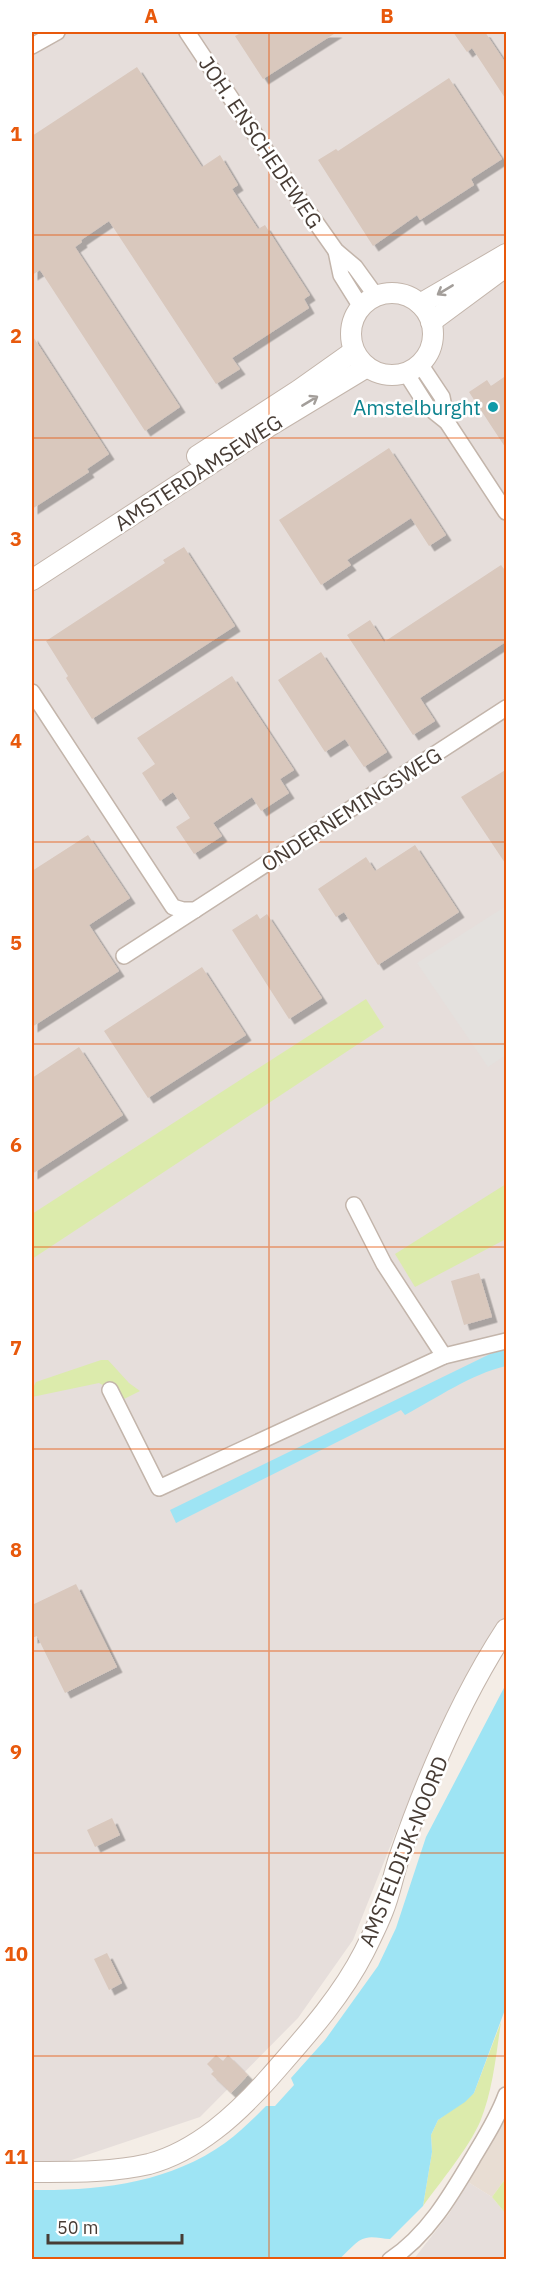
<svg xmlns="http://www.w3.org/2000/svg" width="538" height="2291" viewBox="0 0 538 2291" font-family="'IBM Plex Sans',sans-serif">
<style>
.residential{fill:#e8ddd3}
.industrial{fill:#e6dedb}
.green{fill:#dcebac}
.parking{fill:#e4e1de}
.water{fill:#9ee4f4}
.building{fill:#d9c8bd;filter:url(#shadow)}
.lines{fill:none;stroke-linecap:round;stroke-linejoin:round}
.minor-casing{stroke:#c3b5ab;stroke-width:18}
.tertiary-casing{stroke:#c3b5ab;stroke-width:22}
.minor{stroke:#fff;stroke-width:15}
.tertiary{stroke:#fff;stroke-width:20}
.oneway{stroke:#a39e9a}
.grid{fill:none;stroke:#e8590c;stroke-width:1.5;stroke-opacity:0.55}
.culture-dot{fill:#0f9aa8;stroke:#fff;stroke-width:2}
.labels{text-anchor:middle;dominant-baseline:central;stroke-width:5;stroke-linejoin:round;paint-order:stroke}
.street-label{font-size:21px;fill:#473c35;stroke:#fff}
.culture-label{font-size:21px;fill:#0d838f;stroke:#fff;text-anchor:end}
.neatline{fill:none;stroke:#e8590c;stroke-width:2}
.grid-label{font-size:20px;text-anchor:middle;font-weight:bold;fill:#e8590c}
</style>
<defs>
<filter id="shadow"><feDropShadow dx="5.5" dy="5.5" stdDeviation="0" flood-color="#0004"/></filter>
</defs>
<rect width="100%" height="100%" fill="#f4ede6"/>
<!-- residential -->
<path class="residential" d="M506,2115V2178L492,2197L468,2182Z"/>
<!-- industrial -->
<g class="industrial">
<path d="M59,32H506V1616L473,1664L397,1829L353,1940L298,2018L200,2117L39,2171H32V48Z"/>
<path d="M468,2182L492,2197L506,2214V2259L413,2260L449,2214Z"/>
</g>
<!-- green -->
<g class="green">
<path d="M366,999L384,1027L32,1259V1214Z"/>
<path d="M506,1184V1239L415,1287L395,1254Z"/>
<path d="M101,1360H108L129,1383L140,1391L120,1401L108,1388L99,1383L32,1397V1390L36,1382Z"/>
<path d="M501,2022C496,2055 493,2090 480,2122C468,2149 441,2181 423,2206L432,2152L431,2135L438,2120L474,2093Z"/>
<path d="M506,2178V2214L492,2197Z"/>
</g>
<!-- parking -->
<path class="parking" d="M506,906V1055L488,1067L417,963Z"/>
<!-- water -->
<g class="water">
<path d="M506,1349V1366C471,1374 437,1398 405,1415L401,1410L176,1523L170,1510L490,1354Z"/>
<path d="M506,1684V2007L474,2093L465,2102L438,2120L431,2135L432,2152L423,2206L390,2239C382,2239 373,2236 366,2238C357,2239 347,2253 339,2259H32V2190C99,2191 169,2183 225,2143C240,2132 253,2119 266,2106H275L294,2085L291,2078L325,2040L378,1966L396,1928L426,1837Z"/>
</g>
<!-- building -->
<g class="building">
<path d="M243,32H337L263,79L235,36Z"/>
<path d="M453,32H485L507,65V101L472,48L467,52Z"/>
<path d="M137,67L202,167L220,155L238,185L232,189L258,229L265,225L310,295L304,299L309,308L232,358L240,369L216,384L109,221L81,240L82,242L75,247L180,407L145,431L40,270L32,275V136Z"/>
<path d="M449,78L502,159L471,179L474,185L420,220L417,215L373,246L318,160L336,149L338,151Z"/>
<path d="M32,335L109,454L87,469L89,472L32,509Z"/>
<path d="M507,375V450L469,392L487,380L491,386Z"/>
<path d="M389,448L446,535L429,546L411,518L347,560L351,565L321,585L279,520Z"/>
<path d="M184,547L235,626L92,719L66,678L68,676L46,641L165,563L163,560Z"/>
<path d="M501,565L507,573V641L420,698L435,721L413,735L347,635L370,620L384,642Z"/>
<path d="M321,652L387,752L364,767L345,739L325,752L278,680Z"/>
<path d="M232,676L294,770L280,779L289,793L261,811L252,797L213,823L222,836L194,854L176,827L190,818L173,792L160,801L142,773L155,764L137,738Z"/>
<path d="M507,769V866L461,797Z"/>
<path d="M88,835L130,898L89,925L119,971L32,1027V871Z"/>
<path d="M415,845L459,912L378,965L344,912L336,917L318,889L366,857L375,871Z"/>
<path d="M257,914L260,919L267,914L322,998L289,1019L232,930Z"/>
<path d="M202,967L246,1035L148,1098L104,1031Z"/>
<path d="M79,1047L123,1115L32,1174V1078Z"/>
<path d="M479,1273L492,1317L464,1325L451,1281Z"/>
<path d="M76,1584L117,1667L65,1693L37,1636L32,1638V1605Z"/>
<path d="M112,1818L120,1835L95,1847L87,1830Z"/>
<path d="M107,1953L122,1983L109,1990L94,1959Z"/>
<path d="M216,2055L223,2061L228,2055L248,2075L231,2093L211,2074L214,2071L207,2064Z"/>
</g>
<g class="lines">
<!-- minor casing -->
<g class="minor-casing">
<g id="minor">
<path d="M187,32L274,163L336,251L355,267L376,296"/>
<path d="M32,46L57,32"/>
<path d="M336,251L341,275L361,307"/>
<path d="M420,364L442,397L447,422"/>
<path d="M406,373L427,406L447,422L506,512"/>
<path d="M32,692L173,907L183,910H195L506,708"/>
<path d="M124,956L195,910"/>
<path d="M354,1205L384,1264L444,1356"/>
<path d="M110,1390L159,1488L444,1356L506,1341"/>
<path d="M390,2260C428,2235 451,2195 474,2156C486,2136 498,2117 506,2095"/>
</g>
</g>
<!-- tertiary casing -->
<g class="tertiary-casing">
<g id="tertiary">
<circle cx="392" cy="334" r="41"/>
<path d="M420,304L506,254"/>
<path d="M431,322L504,268"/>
<path d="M197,456L299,390L354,351"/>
<path d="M32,580L258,433L367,367"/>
<path d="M32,2172C71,2172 110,2173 149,2164C197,2151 237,2114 269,2078C303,2039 340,1999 364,1952C371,1938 378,1924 383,1911C390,1894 393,1876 399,1858C426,1780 461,1698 506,1629"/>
</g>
</g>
<!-- minor -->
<use href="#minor" class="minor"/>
<!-- tertiary -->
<use href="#tertiary" class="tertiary"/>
</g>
<!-- one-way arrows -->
<defs><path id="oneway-shaft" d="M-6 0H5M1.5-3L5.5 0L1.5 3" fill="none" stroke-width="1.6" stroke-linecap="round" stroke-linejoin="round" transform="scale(1.5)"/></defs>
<g class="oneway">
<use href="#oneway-shaft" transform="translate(445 290) rotate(149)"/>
<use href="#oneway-shaft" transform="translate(310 401) rotate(-31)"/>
</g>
<!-- grid -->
<path class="grid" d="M269,32V2260M32,235H506M32,438H506M32,640H506M32,842H506M32,1044H506M32,1247H506M32,1449H506M32,1651H506M32,1853H506M32,2056H506"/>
<!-- markers -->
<circle class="culture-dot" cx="493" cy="407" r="6"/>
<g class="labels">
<!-- street labels -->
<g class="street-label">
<text transform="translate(261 142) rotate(56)">JOH. ENSCHEDEWEG</text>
<text transform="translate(198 472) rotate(-33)">AMSTERDAMSEWEG</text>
<text transform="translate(351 809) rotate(-33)">ONDERNEMINGSWEG</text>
<text transform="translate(403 1851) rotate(-68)">AMSTELDIJK-NOORD</text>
</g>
<!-- culture labels -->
<g class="culture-label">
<text x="481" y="407">Amstelburght</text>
</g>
</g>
<!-- border -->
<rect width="538" height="2291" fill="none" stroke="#ffffff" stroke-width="66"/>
<!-- scale -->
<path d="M48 2234v9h134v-9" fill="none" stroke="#473c35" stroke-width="3"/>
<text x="57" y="2234" font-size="18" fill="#473c35" stroke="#ffffff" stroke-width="4.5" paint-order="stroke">50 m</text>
<rect x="33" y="33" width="472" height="2225" class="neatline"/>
<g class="grid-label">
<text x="151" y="23">A</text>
<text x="387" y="23">B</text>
<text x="16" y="141">1</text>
<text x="16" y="343">2</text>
<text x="16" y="546">3</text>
<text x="16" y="748">4</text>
<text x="16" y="950">5</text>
<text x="16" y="1152">6</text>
<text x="16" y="1355">7</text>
<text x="16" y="1557">8</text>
<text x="16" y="1759">9</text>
<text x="16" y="1961">10</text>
<text x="16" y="2164">11</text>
</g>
</svg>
